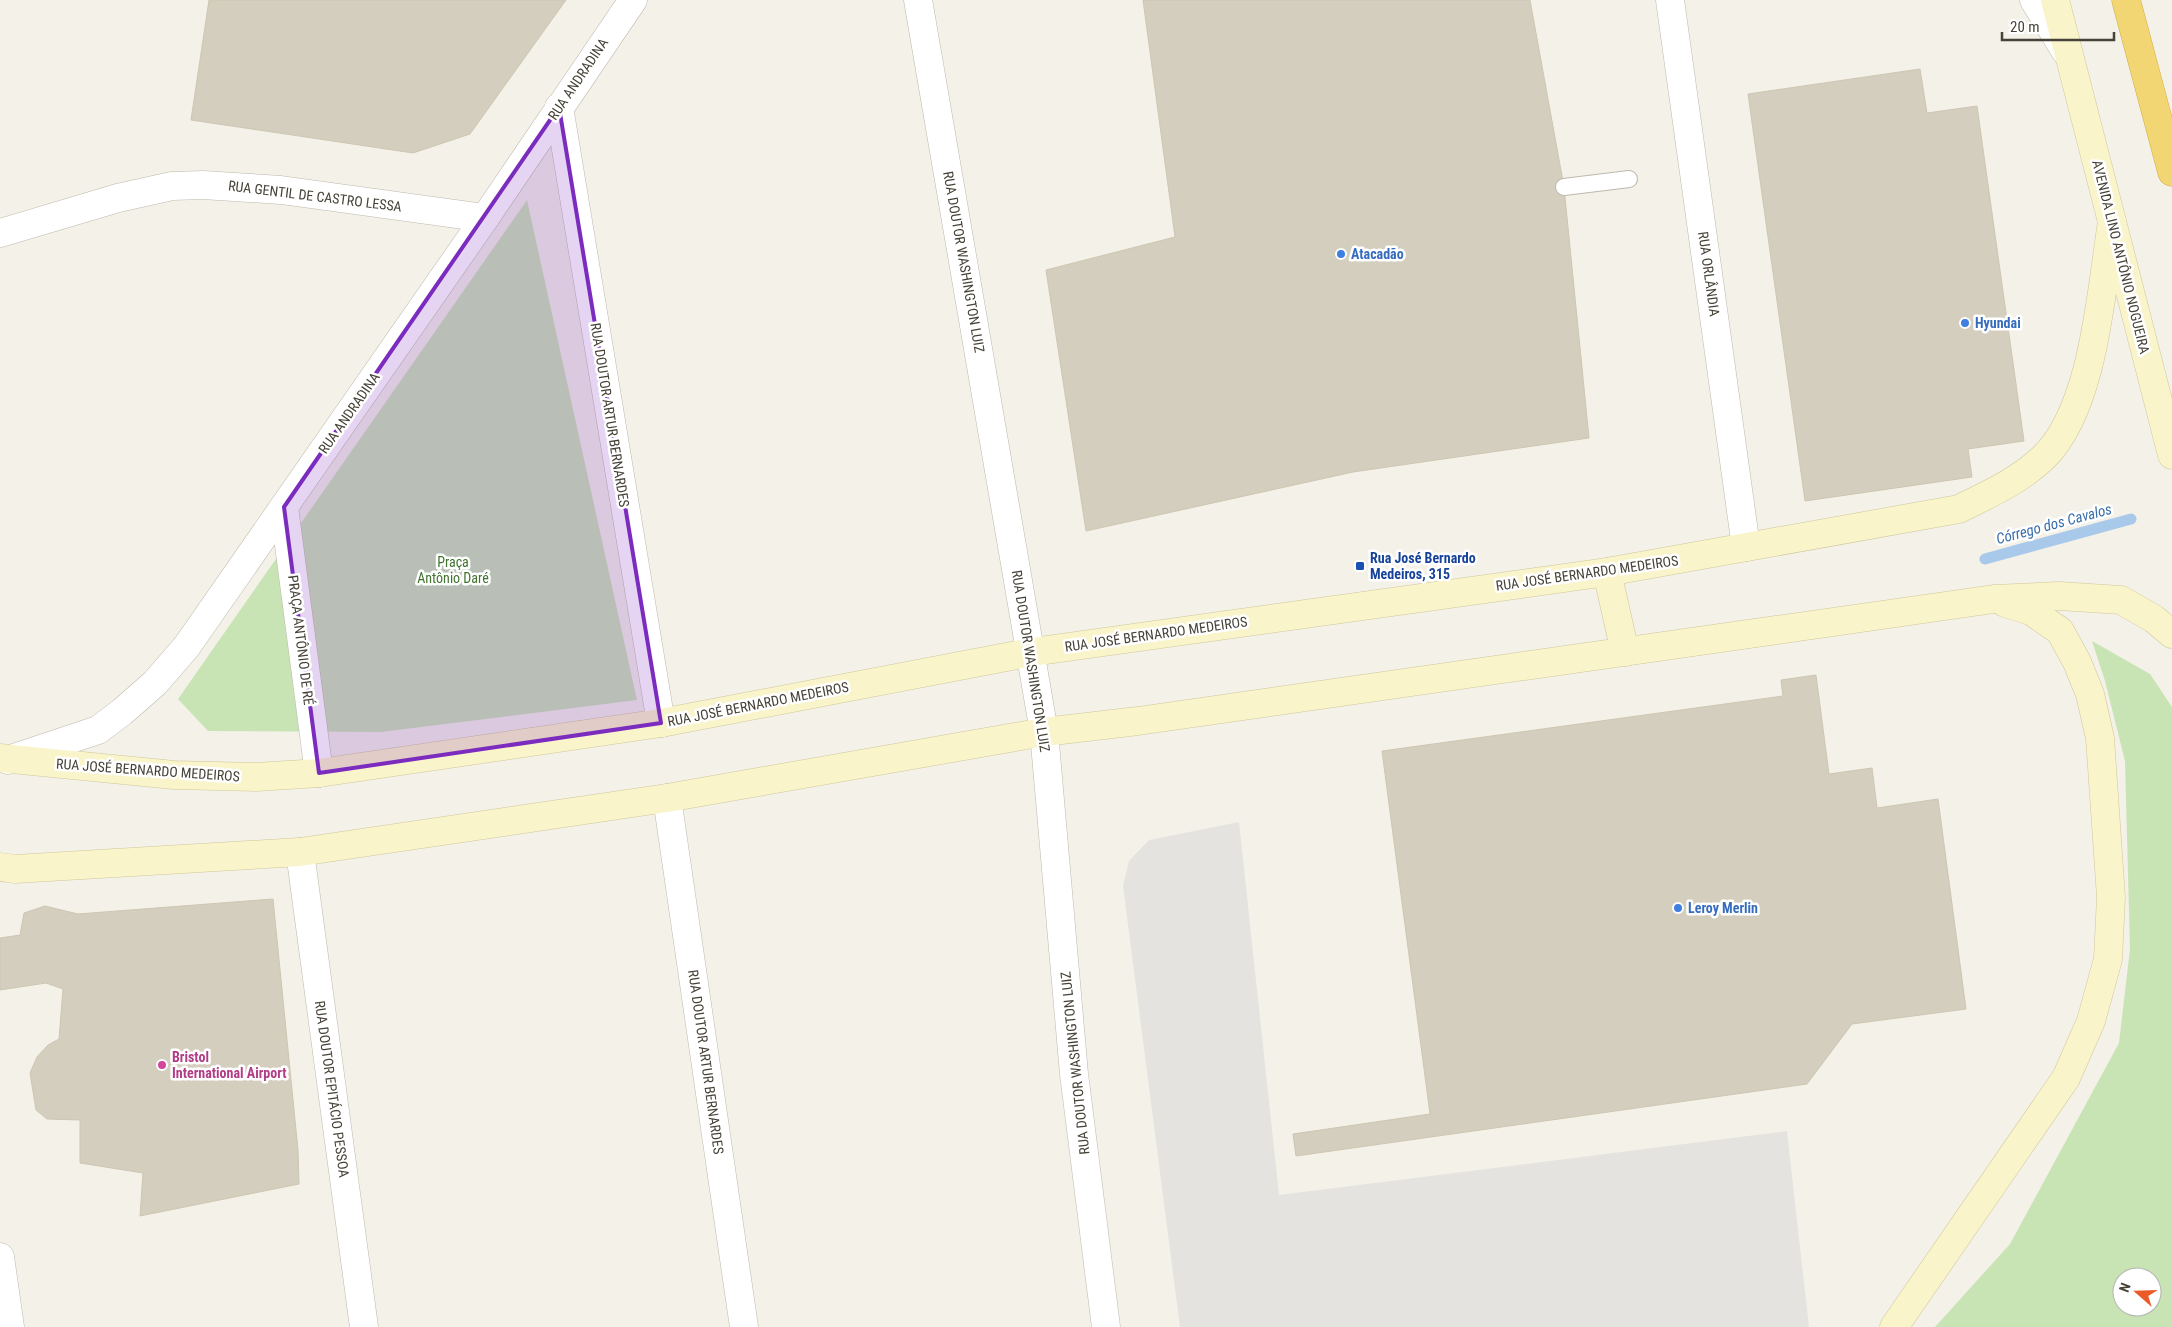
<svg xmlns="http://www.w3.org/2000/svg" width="2172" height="1327" viewBox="0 0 2172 1327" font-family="'Roboto Condensed',sans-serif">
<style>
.green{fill:#c9e4b4;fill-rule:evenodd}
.parking{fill:#e5e3e0}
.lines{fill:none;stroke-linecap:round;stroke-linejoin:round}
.stream{stroke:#a9c9eb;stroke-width:11}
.building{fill:#d4cebf;stroke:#cec6b2}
.service-casing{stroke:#beb9ac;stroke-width:18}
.minor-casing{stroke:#beb9ac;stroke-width:29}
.tertiary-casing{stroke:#beb9ac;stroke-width:29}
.secondary-casing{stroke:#cfc79b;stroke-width:29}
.motorway-casing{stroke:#d2ad44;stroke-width:29}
.service{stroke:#fff;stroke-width:16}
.minor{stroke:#fff;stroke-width:28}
.tertiary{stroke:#fff;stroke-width:28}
.secondary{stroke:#faf4cb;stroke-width:28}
.motorway{stroke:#f3d674;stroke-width:28}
.marked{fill:#7b2cbf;fill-opacity:0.2;stroke:#7b2cbf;stroke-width:4;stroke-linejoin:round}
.shop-dot{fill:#3f7fe0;stroke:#fff;stroke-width:2}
.transit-dot{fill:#1a4fb4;stroke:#fff;stroke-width:2}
.hotel-dot{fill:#d1479c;stroke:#fff;stroke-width:2}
.labels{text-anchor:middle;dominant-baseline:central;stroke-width:5;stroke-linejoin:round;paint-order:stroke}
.street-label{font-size:14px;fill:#464238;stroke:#fff}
.shop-label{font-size:14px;font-weight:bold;fill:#366cbe;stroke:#fff;text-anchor:start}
.transit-label{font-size:14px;font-weight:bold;fill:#164399;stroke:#fff;text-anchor:start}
.park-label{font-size:14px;fill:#41732f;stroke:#fff}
.hotel-label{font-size:14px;font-weight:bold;fill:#b23c85;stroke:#fff;text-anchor:start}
.water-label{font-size:15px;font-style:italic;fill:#386eaa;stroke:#fff}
</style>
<rect width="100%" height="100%" fill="#f3f1e8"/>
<!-- green -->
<g class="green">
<path d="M527,200L637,700L381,732L208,731L178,699Z"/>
<path d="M2092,641L2150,674L2172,707V1327H1935L2010,1244L2119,1043L2130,949L2125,761L2105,681ZM2122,1277H2152V1307H2122Z"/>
</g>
<!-- parking -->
<path class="parking" d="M1239,822L1279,1195L1787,1131L1809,1327H1180L1123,886L1129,861L1149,840Z"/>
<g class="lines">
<!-- stream -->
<path class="stream" d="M1985,559L2131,519"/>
</g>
<!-- building -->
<g class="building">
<path d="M209,0H566L470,134L413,153L191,120Z"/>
<path d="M1143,0H1530L1564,187L1589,438L1353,472L1086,531L1046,270L1175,237Z"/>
<path d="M1920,69L1927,113L1977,106L2024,441L1968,449L1972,477L1805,501L1748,94Z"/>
<path d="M1816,675L1829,774L1872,768L1877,808L1938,799L1966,1009L1852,1024L1807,1084L1296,1156L1293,1134L1430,1114L1382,751L1783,696L1781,680Z"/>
<path d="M273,899L298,1150L299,1184L140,1216L143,1173L80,1163V1120L47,1119L36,1110L30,1073L37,1057L48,1045L59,1039L63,989L46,983L0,990V938L20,935L24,913L45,906L78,914Z"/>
</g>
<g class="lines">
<!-- service casing -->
<g class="service-casing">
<path id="service" d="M1564,187L1629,179"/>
</g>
<!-- minor casing -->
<g class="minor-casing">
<g id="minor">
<path d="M1670,0L1746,547"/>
<path d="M2034,0L2066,52"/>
<path d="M559,107L661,723"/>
<path d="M0,233L118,198L172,186L203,185L281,190L485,218"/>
<path d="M284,507L319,773"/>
<path d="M8,760L98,730L122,712L155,683L187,646L485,218L633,0"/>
<path d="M667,798L744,1327"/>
<path d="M300,852L364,1327"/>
<path d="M0,1257L10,1327"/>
</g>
</g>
<!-- tertiary casing -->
<g class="tertiary-casing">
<path id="tertiary" d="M918,0L1044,732L1074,1074L1106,1327"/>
</g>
<!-- secondary casing -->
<g class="secondary-casing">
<g id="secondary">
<path d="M2055,0L2172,455"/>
<path d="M1607,572L1625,652"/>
<path d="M0,758L174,775L256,777L319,773L661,723L1032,652L1607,572L1959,509C1989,494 2019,481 2044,457C2094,408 2101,291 2112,222"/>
<path d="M0,867L15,869L300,852L667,798L1044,732L1138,721L1994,599L2059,596L2121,600L2154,619L2172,634"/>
<path d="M1894,1327L2066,1078L2091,1021L2108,959L2111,897L2100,738L2090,694L2077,662L2060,631L2031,611L2005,603"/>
</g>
</g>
<!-- motorway casing -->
<g class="motorway-casing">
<path id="motorway" d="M2126,0L2172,172"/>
</g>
<!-- service -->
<use href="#service" class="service"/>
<!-- minor -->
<use href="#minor" class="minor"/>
<!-- tertiary -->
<use href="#tertiary" class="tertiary"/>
<!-- secondary -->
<use href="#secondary" class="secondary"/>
<!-- motorway -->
<use href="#motorway" class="motorway"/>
</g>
<!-- marked area -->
<path class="marked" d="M559,107L661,723L319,773L284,507Z"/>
<!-- markers -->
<g class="shop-dot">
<circle cx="1341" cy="254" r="5"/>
<circle cx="1965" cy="323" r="5"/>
<circle cx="1678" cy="908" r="5"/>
</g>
<rect class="transit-dot" x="1355" y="561" width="10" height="10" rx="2.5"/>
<circle class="hotel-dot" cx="162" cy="1065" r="5"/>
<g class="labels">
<!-- street labels -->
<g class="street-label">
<text transform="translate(578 79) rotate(-56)">RUA ANDRADINA</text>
<text transform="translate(315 196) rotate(7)">RUA GENTIL DE CASTRO LESSA</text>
<text transform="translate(2121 257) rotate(76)">AVENIDA LINO ANTÔNIO NOGUEIRA</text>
<text transform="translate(964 262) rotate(80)">RUA DOUTOR WASHINGTON LUIZ</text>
<text transform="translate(1709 274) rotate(82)">RUA ORLÂNDIA</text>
<text transform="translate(349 413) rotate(-55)">RUA ANDRADINA</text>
<text transform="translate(610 415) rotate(81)">RUA DOUTOR ARTUR BERNARDES</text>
<text transform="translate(1587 573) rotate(-8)">RUA JOSÉ BERNARDO MEDEIROS</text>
<text transform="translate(1156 634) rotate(-8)">RUA JOSÉ BERNARDO MEDEIROS</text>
<text transform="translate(301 640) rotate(83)">PRAÇA ANTÔNIO DE RÉ</text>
<text transform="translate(1031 661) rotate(81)">RUA DOUTOR WASHINGTON LUIZ</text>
<text transform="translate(758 704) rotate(-11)">RUA JOSÉ BERNARDO MEDEIROS</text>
<text transform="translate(148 770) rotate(4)">RUA JOSÉ BERNARDO MEDEIROS</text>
<text transform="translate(706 1062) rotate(82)">RUA DOUTOR ARTUR BERNARDES</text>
<text transform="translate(1075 1063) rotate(-96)">RUA DOUTOR WASHINGTON LUIZ</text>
<text transform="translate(332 1089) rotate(82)">RUA DOUTOR EPITÁCIO PESSOA</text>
</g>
<!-- shop labels -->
<g class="shop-label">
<text x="1351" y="254">Atacadão</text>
<text x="1975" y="323">Hyundai</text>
<text x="1688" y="908">Leroy Merlin</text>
</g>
<!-- transit labels -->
<g class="transit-label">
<text x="1370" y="558">Rua José Bernardo<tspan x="1370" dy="16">Medeiros, 315</tspan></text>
</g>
<!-- park labels -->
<g class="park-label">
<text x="453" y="562">Praça<tspan x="453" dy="16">Antônio Daré</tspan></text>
</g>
<!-- hotel labels -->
<g class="hotel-label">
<text x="172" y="1057">Bristol<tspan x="172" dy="16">International Airport</tspan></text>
</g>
<!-- water labels -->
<g class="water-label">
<text transform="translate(2054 524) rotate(-15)">Córrego dos Cavalos</text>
</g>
</g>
<!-- north arrow -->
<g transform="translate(2137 1292) rotate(290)"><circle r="24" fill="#ffffff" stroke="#b5b3af"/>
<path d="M0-4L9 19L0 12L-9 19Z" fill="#ea5b29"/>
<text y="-8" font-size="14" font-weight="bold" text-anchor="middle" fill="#464238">N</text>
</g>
<!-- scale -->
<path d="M2002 32v8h112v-8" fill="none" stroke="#464238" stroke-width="2.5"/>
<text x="2010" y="32" font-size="15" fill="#464238" stroke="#ffffff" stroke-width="4" paint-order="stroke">20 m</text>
</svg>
